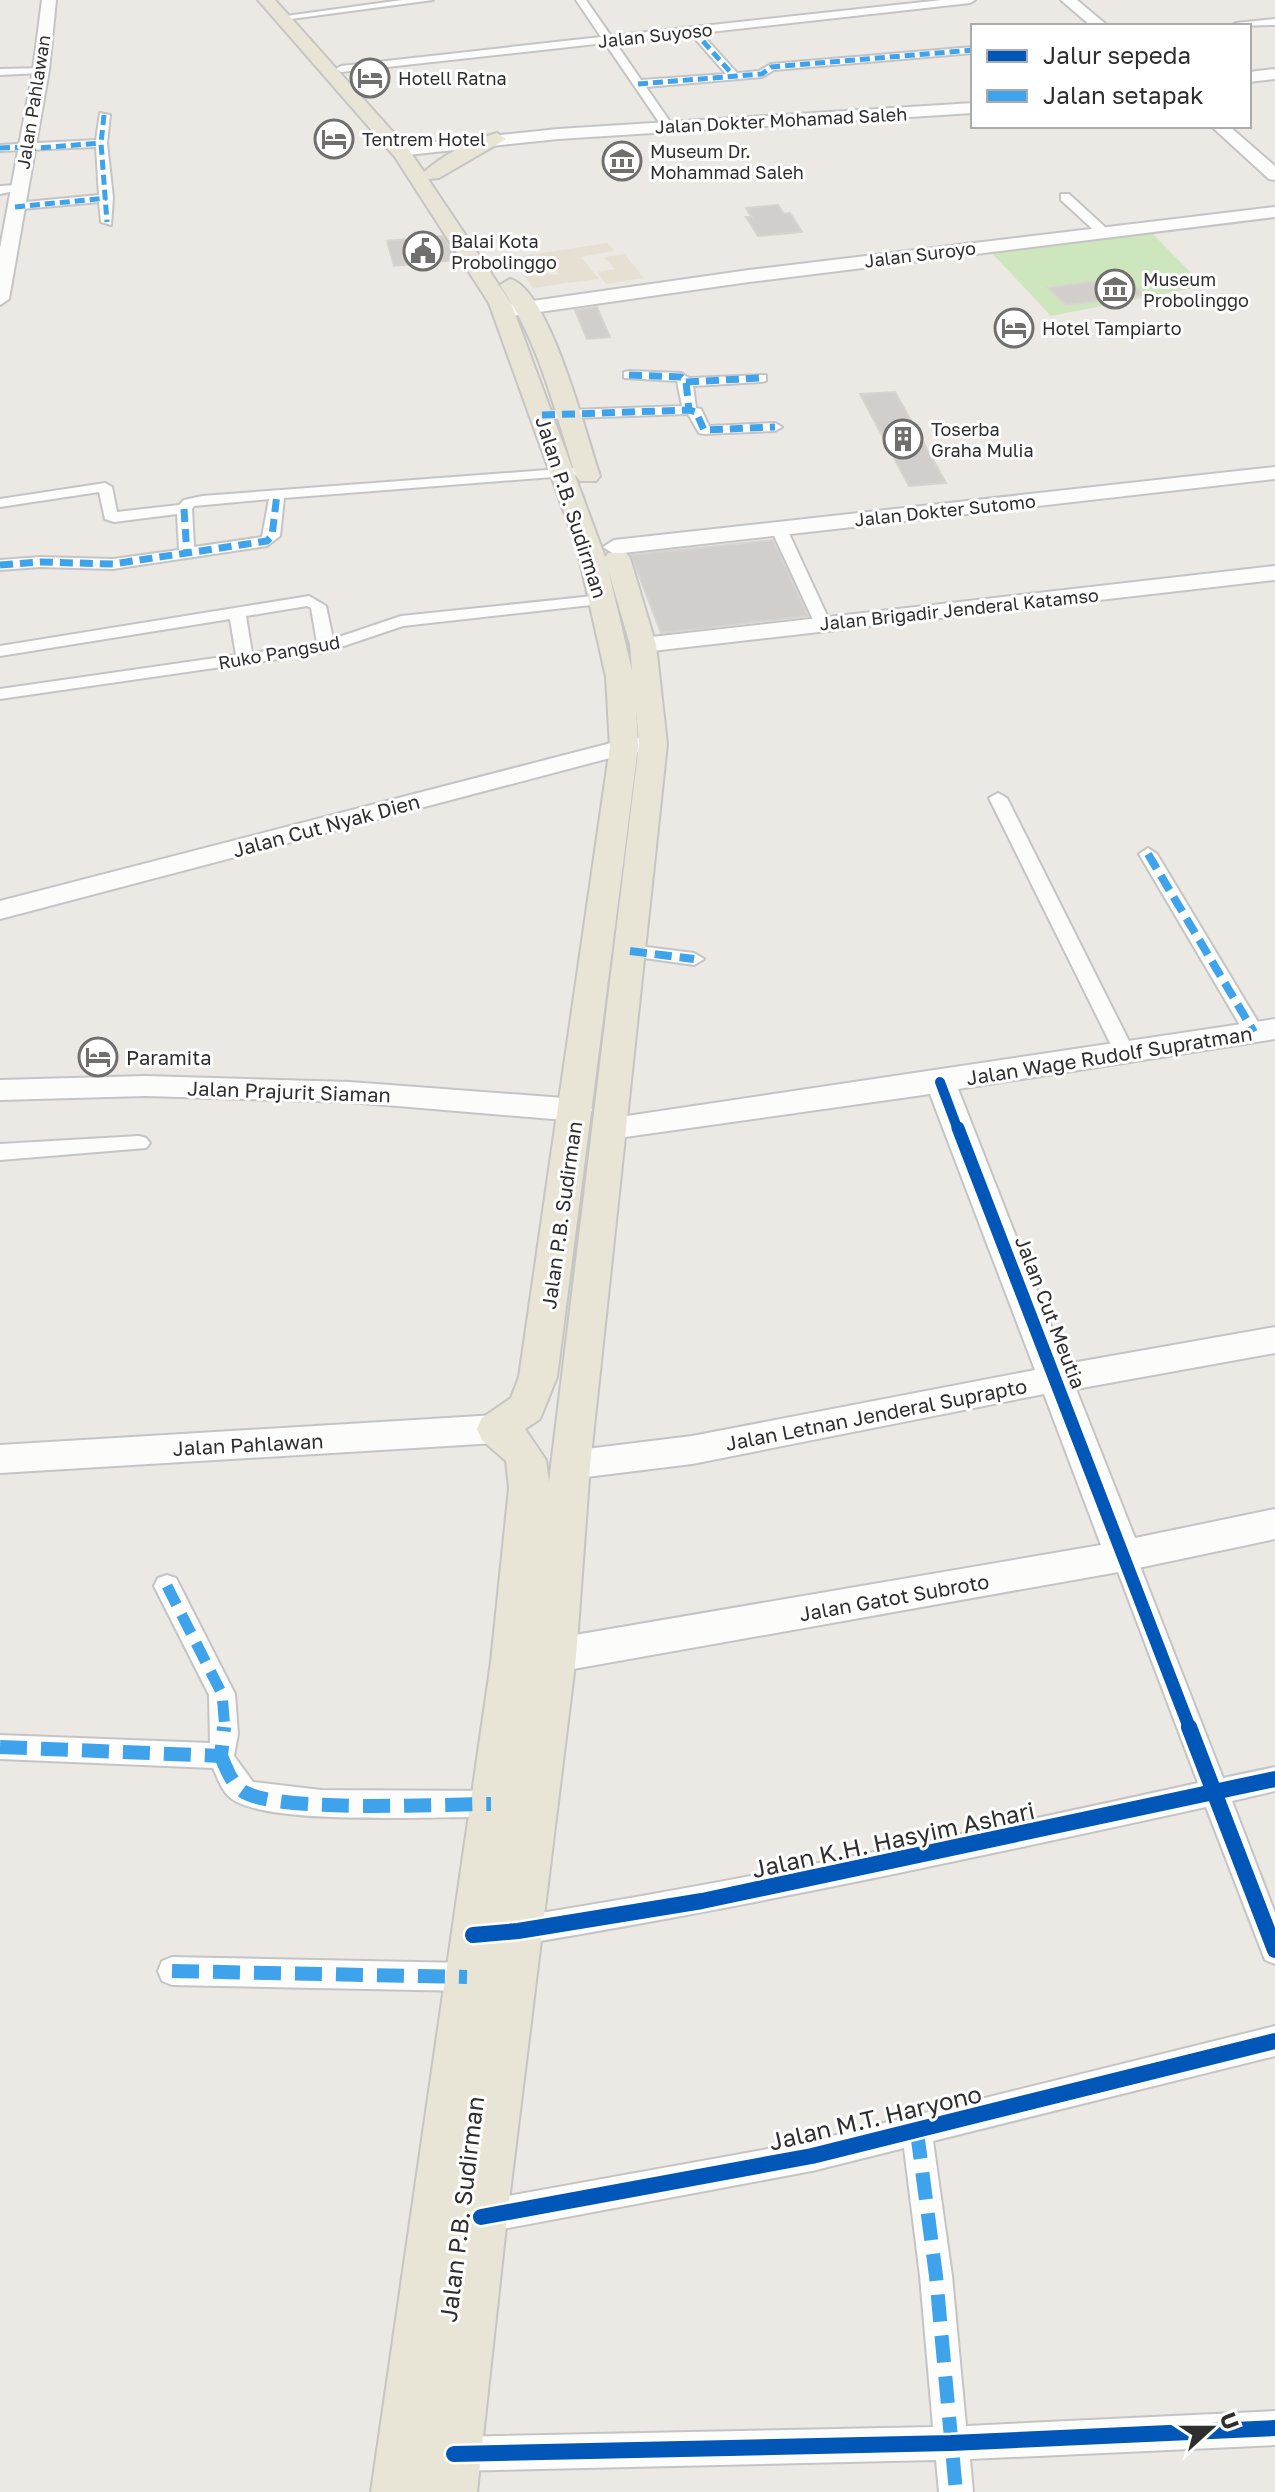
<svg xmlns="http://www.w3.org/2000/svg" width="1275" height="2492" viewBox="0 0 1275 2492" font-family="'Golos Text',sans-serif">
<style>
.education{fill:#e6e0d3}
.green{fill:#cee6be}
.building{fill:#d1cecb;stroke:#d7d4d0;stroke-width:2}
.lines{fill:none;stroke-linecap:round;stroke-linejoin:round}
.street-casing{stroke:#c5c4c5;stroke-width:4}
.secondary-casing{stroke:#c5c4c5;stroke-width:4}
.primary-casing{stroke:#c6c5c4;stroke-width:4}
.street{fill:#fcfcfb;fill-rule:evenodd}
.secondary{fill:#fcfcfb;fill-rule:evenodd}
.primary{fill:#e8e4d6;fill-rule:evenodd}
.quiet-far4{stroke:#3ea3eb;stroke-width:5;stroke-dasharray:10 5;stroke-linecap:butt}
.quiet-far3{stroke:#3ea3eb;stroke-width:7;stroke-dasharray:13 7;stroke-linecap:butt}
.quiet-far2{stroke:#3ea3eb;stroke-width:8;stroke-dasharray:17 8;stroke-linecap:butt}
.quiet-far1{stroke:#3ea3eb;stroke-width:11;stroke-dasharray:21 11;stroke-linecap:butt}
.quiet{stroke:#3ea3eb;stroke-width:14;stroke-dasharray:27 14;stroke-linecap:butt}
.cycleway-far2-casing{stroke:#fff;stroke-width:14}
.cycleway-far1-casing{stroke:#fff;stroke-width:18}
.cycleway-casing{stroke:#fff;stroke-width:21}
.cycleway-far2{stroke:#0057b8;stroke-width:10}
.cycleway-far1{stroke:#0057b8;stroke-width:13}
.cycleway{stroke:#0057b8;stroke-width:16}
.labels{text-anchor:middle;dominant-baseline:central;stroke-width:6;stroke-linejoin:round;paint-order:stroke}
.far-street-label{font-size:18px;fill:#2e2e2e;stroke:#fff}
.far-poi-label{font-size:18px;fill:#2e2e2e;stroke:#fff;text-anchor:start}
.street-label{font-size:20px;fill:#2e2e2e;stroke:#fff}
.poi-label{font-size:20px;fill:#2e2e2e;stroke:#fff;text-anchor:start}
.near-street-label{font-size:24px;fill:#2e2e2e;stroke:#fff}
</style>
<rect width="100%" height="100%" fill="#ece8e4"/>
<!-- education -->
<g class="education">
<path d="M607,243L614,251L581,257L599,279L568,283L565,279L566,283L533,288L511,258L533,254L550,275L559,274L553,264L544,265L535,254Z"/>
<path d="M624,254L644,278L606,284L597,272L615,269L604,257Z"/>
</g>
<!-- green -->
<path class="green" d="M1148,229L1204,286L1051,316L988,249Z"/>
<!-- building -->
<g class="building">
<path d="M778,205L784,214L790,213L802,232L758,236L746,217H752L746,208Z"/>
<path d="M443,236L458,260L394,266L387,241Z"/>
<path d="M1125,277L1143,295L1066,305L1048,288Z"/>
<path d="M597,307L610,337L587,339L575,310Z"/>
<path d="M895,392L946,483L909,486L860,394Z"/>
<path d="M773,540L808,616L661,633L631,555Z"/>
</g>
<g class="lines">
<!-- street casing -->
<g class="street-casing">
<g id="street">
<path d="M402,0H433L291,19L286,16Z"/>
<path d="M576,0H586L611,36L942,0H975L970,3L701,33L737,73L759,71L771,64L973,47V53L774,70L762,77L646,87L673,126L667,129L663,128L605,43L341,72L336,69L341,66L601,37ZM691,34L726,74L641,80L615,42Z"/>
<path d="M1275,19V25L1231,26L1236,23Z"/>
<path d="M45,68V72L41,73L0,75V69Z"/>
<path d="M100,113L110,115L107,143L113,198L111,225L101,222L99,202L11,210V204L15,203L99,195L96,147L0,151V145L96,140Z"/>
<path d="M0,186L18,185L24,189L0,194Z"/>
<path d="M1061,194H1069L1106,228V234H1098L1061,200Z"/>
<path d="M629,371L681,373L689,378L766,375V381L761,382L693,386L696,408L701,409L709,426L775,423L782,427L775,431L704,434L699,433L688,414L542,419L535,415L542,411L682,406L677,381L624,378V372Z"/>
<path d="M586,467L593,471L591,474L284,498L280,536L267,546L113,569L40,567L0,570V560L40,557L113,559L179,550L177,514L114,522L105,519L99,492L0,507V499L105,483L112,487L117,512L179,505L184,500L202,496ZM269,499L262,537L194,547L192,509L194,506Z"/>
<path d="M778,522L786,527L831,624L829,627L823,629L815,624L770,527Z"/>
<path d="M603,595L611,600L609,603L403,626L326,652L0,699V689L236,655L230,619L0,656V646L309,596L326,606L333,639L401,616ZM307,606L311,608L317,643L252,653L246,616Z"/>
<path d="M998,793L1007,798L1135,1053L1132,1058H1118L1115,1053L989,798Z"/>
<path d="M1148,848L1157,854L1264,1032L1261,1037H1247L1244,1032L1139,854Z"/>
<path d="M630,945L694,953L704,959L694,965L623,955L620,951L623,947Z"/>
<path d="M139,1136L146,1138L150,1143L146,1148L0,1160V1144Z"/>
<path d="M1124,1545L1133,1549L1136,1556L1223,1778L1275,1767V1791L1232,1801L1275,1913V1964L1265,1960L1206,1807C977,1857 748,1907 516,1945L506,1941L502,1931L506,1921L516,1917C745,1881 971,1833 1198,1783L1112,1556L1115,1549Z"/>
<path d="M167,1575L176,1578L235,1694L238,1734L234,1756L253,1782L321,1790L491,1791L501,1795L505,1804L501,1813L491,1817C439,1816 269,1826 232,1799C222,1792 218,1779 213,1768L0,1759V1735L210,1743L209,1695L154,1586L158,1578Z"/>
<path d="M172,1957L467,1963L477,1967L481,1977L477,1987L467,1991L172,1985L162,1981L158,1971L162,1961Z"/>
<path d="M1275,2026V2056L933,2141L952,2276L966,2426L1275,2411V2445L970,2459L973,2492H939L936,2460L454,2471L442,2466L437,2454L442,2442L454,2437L933,2427L920,2276L904,2148L812,2171L481,2233L470,2228L465,2217L470,2206L481,2201L812,2141Z"/>
</g>
</g>
<!-- secondary casing -->
<g class="secondary-casing">
<g id="secondary">
<path d="M42,0H56L49,70L9,299L0,305V248L33,70Z"/>
<path d="M1061,0H1077L1108,26H1091Z"/>
<path d="M1275,69V79L1249,82V72Z"/>
<path d="M973,103V113L558,139L398,156L390,151L398,146L558,129Z"/>
<path d="M1211,126H1229L1275,166V180L1269,179Z"/>
<path d="M1275,207V217L749,282L504,317L495,311L504,305L749,270Z"/>
<path d="M1275,467V479L614,554L603,547L614,540Z"/>
<path d="M1275,566V580L643,652L635,650L631,645L635,640L643,638Z"/>
<path d="M652,736L661,739L665,744L661,749L625,754L0,919V901L615,742Z"/>
<path d="M1275,1019V1039L958,1089L1066,1364L1275,1327V1353L1076,1389L1135,1538L1275,1509V1539L1124,1571L534,1676L521,1671L515,1659L521,1647L534,1642L1101,1545L1044,1394L692,1464L570,1479L558,1475L552,1465L558,1455L570,1451L692,1436L1035,1370L930,1094L611,1139L600,1136L596,1128L600,1120Z"/>
<path d="M145,1076L350,1082L577,1099L588,1103L592,1110L588,1117L577,1121L350,1102L145,1096L0,1100V1080Z"/>
<path d="M496,1415L508,1419L513,1429L508,1439L496,1443L0,1473V1445Z"/>
</g>
</g>
<!-- primary casing -->
<g class="primary-casing">
<g id="primary">
<path d="M258,0H275L409,150L424,172C443,155 471,140 497,133L506,139L439,178L428,179L511,303L605,557L608,553H626L630,558L656,645L667,744L590,1465L576,1656L507,2217L477,2492H371L491,1662L509,1488L506,1461L482,1440L477,1429L482,1418L511,1398L519,1377L610,747L606,677L577,548L489,303L395,157ZM608,569L630,645L632,671ZM636,708L639,744L549,1482L546,1460L525,1429L540,1419L557,1377L638,747Z"/>
<path d="M510,279C549,288 587,438 600,476L596,481H580L576,476C554,409 540,344 500,285Z"/>
</g>
</g>
<!-- street -->
<use href="#street" class="street"/>
<!-- secondary -->
<use href="#secondary" class="secondary"/>
<!-- primary -->
<use href="#primary" class="primary"/>
<!-- quiet-far4 -->
<g class="quiet-far4">
<path d="M693,30L733,75"/>
<path d="M638,84L762,74L771,67L973,50"/>
<path d="M104,115L101,143L107,222"/>
<path d="M0,148L26,147"/>
<path d="M26,149L101,143"/>
<path d="M15,207L107,198"/>
</g>
<!-- quiet-far3 -->
<g class="quiet-far3">
<path d="M629,375L681,377L686,382L689,410"/>
<path d="M686,382L761,378"/>
<path d="M542,415L689,410L696,412L704,430L775,427"/>
<path d="M184,509L187,555"/>
<path d="M0,565L40,562L113,564L267,541L272,536L277,494"/>
</g>
<!-- quiet-far2 -->
<g class="quiet-far2">
<path d="M1148,854L1254,1032"/>
<path d="M630,951L694,959"/>
</g>
<!-- quiet-far1 -->
<path class="quiet-far1" d="M167,1586L222,1694L225,1729"/>
<!-- quiet -->
<g class="quiet">
<path d="M0,1747L221,1756L224,1727"/>
<path d="M221,1756C226,1768 232,1785 244,1792C282,1813 441,1804 491,1804"/>
<path d="M172,1971L467,1977"/>
<path d="M917,2132L936,2276L956,2492"/>
</g>
<!-- cycleway-far2 casing -->
<g class="cycleway-far2-casing">
<path id="cycleway-far2" d="M940,1082L958,1130"/>
</g>
<!-- cycleway-far1 casing -->
<g class="cycleway-far1-casing">
<path id="cycleway-far1" d="M958,1128L1190,1729"/>
</g>
<!-- cycleway casing -->
<g class="cycleway-casing">
<g id="cycleway">
<path d="M1189,1727L1275,1950"/>
<path d="M473,1935L518,1931L702,1901L1275,1779"/>
<path d="M481,2217L812,2156L1275,2041"/>
<path d="M454,2454L951,2443L1275,2428"/>
</g>
</g>
<!-- cycleway-far2 -->
<use href="#cycleway-far2" class="cycleway-far2"/>
<!-- cycleway-far1 -->
<use href="#cycleway-far1" class="cycleway-far1"/>
<!-- cycleway -->
<use href="#cycleway" class="cycleway"/>
</g>
<!-- icons -->
<defs>
<g id="hotel-ring" transform="scale(2)"><circle r="9.5" fill="#fff" stroke="#706f6e" stroke-width="1.5"/><path d="M-6-4.5h1.5V1H6V5H4.5V3h-9V5H-6ZM-4 0a1.8 1.8 0 1 1 3.6 0ZM.5 0V-2.5h3Q6-2.5 6 0Z" fill="#706f6e"/></g>
<g id="museum-ring" transform="scale(2)"><circle r="9.5" fill="#fff" stroke="#706f6e" stroke-width="1.5"/><path d="M0-6L6-3V-2H-6V-3ZM-5-1h2V3h-2ZM-1-1h2V3h-2ZM3-1h2V3H3ZM-6 4H6V6H-6Z" fill="#706f6e"/></g>
<g id="civic-ring" transform="scale(2)"><circle r="9.5" fill="#fff" stroke="#706f6e" stroke-width="1.5"/><path d="M-.6-6.5H3V-4.5H.6V-3L4-1V1h2V6H-6V1h2V-1L-.6-3ZM-1.2 2.5V6h2.4V2.5Z" fill="#706f6e"/></g>
<g id="building-ring" transform="scale(2)"><circle r="9.5" fill="#fff" stroke="#706f6e" stroke-width="1.5"/><path d="M-4-6H4V6H1V3H-1V6H-4ZM-2.5-4.3h1.7v1.8h-1.7ZM.8-4.3h1.7v1.8H.8ZM-2.5-1h1.7V.8h-1.7ZM.8-1h1.7V.8H.8Z" fill="#706f6e"/></g>
</defs>
<g fill-rule="evenodd">
<use href="#hotel-ring" x="370" y="78"/>
<use href="#hotel-ring" x="334" y="139"/>
<use href="#museum-ring" x="622" y="161"/>
<use href="#civic-ring" x="423" y="251"/>
<use href="#museum-ring" x="1115" y="289"/>
<use href="#hotel-ring" x="1014" y="328"/>
<use href="#building-ring" x="903" y="439"/>
<use href="#hotel-ring" x="98" y="1057"/>
</g>
<g class="labels">
<!-- far-street labels -->
<g class="far-street-label">
<text transform="translate(655 35) rotate(-6)">Jalan Suyoso</text>
<text transform="translate(33 102) rotate(-81)">Jalan Pahlawan</text>
<text transform="translate(781 120) rotate(-3)">Jalan Dokter Mohamad Saleh</text>
<text transform="translate(920 254) rotate(-7)">Jalan Suroyo</text>
<text transform="translate(945 510) rotate(-6)">Jalan Dokter Sutomo</text>
<text transform="translate(959 609) rotate(-6)">Jalan Brigadir Jenderal Katamso</text>
<text transform="translate(279 652) rotate(-10)">Ruko Pangsud</text>
</g>
<!-- far-poi labels -->
<g class="far-poi-label">
<text x="398" y="78">Hotell Ratna</text>
<text x="362" y="139">Tentrem Hotel</text>
<text x="650" y="151">Museum Dr.<tspan x="650" dy="21">Mohammad Saleh</tspan></text>
<text x="451" y="241">Balai Kota<tspan x="451" dy="21">Probolinggo</tspan></text>
<text x="1143" y="279">Museum<tspan x="1143" dy="21">Probolinggo</tspan></text>
<text x="1042" y="328">Hotel Tampiarto</text>
<text x="931" y="429">Toserba<tspan x="931" dy="21">Graha Mulia</tspan></text>
</g>
<!-- street labels -->
<g class="street-label">
<text transform="translate(572 507) rotate(72)">Jalan P.B. Sudirman</text>
<text transform="translate(326 825) rotate(-15)">Jalan Cut Nyak Dien</text>
<text transform="translate(1109 1055) rotate(-9)">Jalan Wage Rudolf Supratman</text>
<text transform="translate(289 1091) rotate(2)">Jalan Prajurit Siaman</text>
<text transform="translate(561 1215) rotate(-82)">Jalan P.B. Sudirman</text>
<text transform="translate(1051 1312) rotate(69)">Jalan Cut Meutia</text>
<text transform="translate(876 1414) rotate(-11)">Jalan Letnan Jenderal Suprapto</text>
<text transform="translate(248 1444) rotate(-3)">Jalan Pahlawan</text>
<text transform="translate(894 1597) rotate(-10)">Jalan Gatot Subroto</text>
</g>
<!-- poi labels -->
<g class="poi-label">
<text x="126" y="1057">Paramita</text>
</g>
<!-- near-street labels -->
<g class="near-street-label">
<text transform="translate(893 1839) rotate(-12)">Jalan K.H. Hasyim Ashari</text>
<text transform="translate(875 2117) rotate(-13)">Jalan M.T. Haryono</text>
<text transform="translate(461 2209) rotate(-83)">Jalan P.B. Sudirman</text>
</g>
</g>
<!-- legend -->
<rect x="971" y="24" width="280" height="104" fill="#ffffff" stroke="#ababab" stroke-width="2"/>
<rect x="987" y="50" width="40" height="12" fill="#0057b8" stroke="#ababab" stroke-width="2"/>
<text x="1043" y="64" font-size="24" fill="#2e2e2e">Jalur sepeda</text>
<rect x="987" y="90" width="40" height="12" fill="#3ea3eb" stroke="#ababab" stroke-width="2"/>
<text x="1043" y="104" font-size="24" fill="#2e2e2e">Jalan setapak</text>
<!-- north arrow -->
<g transform="translate(1211 2428) rotate(69)" stroke="#ffffff" stroke-width="6" paint-order="stroke">
<path d="M0-6L14 30L0 20L-14 30Z" fill="#2e2e2e"/>
<text y="-12" font-size="22" font-weight="bold" text-anchor="middle" fill="#2e2e2e">U</text>
</g>
</svg>
